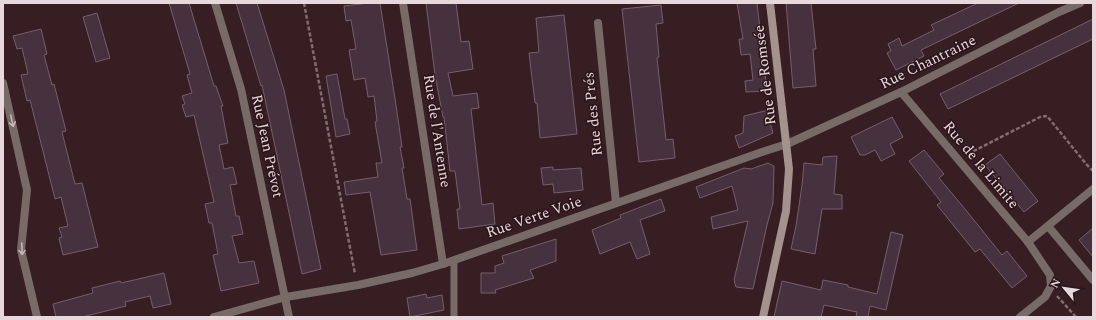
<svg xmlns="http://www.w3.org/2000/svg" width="1096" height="320" viewBox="0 0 1096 320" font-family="Spectral,serif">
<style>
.building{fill:#47313e;stroke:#765e6c}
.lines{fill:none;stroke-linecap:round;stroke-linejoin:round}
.path{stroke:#816c70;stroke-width:2.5;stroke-dasharray:4 2;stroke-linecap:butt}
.service{stroke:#776a67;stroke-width:7}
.minor{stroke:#776a67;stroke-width:8}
.secondary{stroke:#a5918d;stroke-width:8}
.oneway{stroke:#c7b7b8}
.labels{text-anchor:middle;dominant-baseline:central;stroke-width:3;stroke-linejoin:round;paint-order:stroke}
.street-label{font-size:15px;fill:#e9d8db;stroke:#2b1519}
</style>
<rect width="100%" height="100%" fill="#361e23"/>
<!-- building -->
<g class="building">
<path d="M169,3H189L214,86H216L223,106H221L228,143L219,145L224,169L233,167L237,184L230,185L236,216H239L243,234L232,236L239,263L254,261L259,283L221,291L213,255L218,254L212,223H209L205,204L214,202L194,115L186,117L182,105L185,104L182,96L192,93L187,75L190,74Z"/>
<path d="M236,3H257L284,90L321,269L302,274L262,85L261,86Z"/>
<path d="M369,3H380L396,105L402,147H400L404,168H402L407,199H410L417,250L381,255L370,192L346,195L344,182L378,177L376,163H382L375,122L377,121L374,96L368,97L365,78L354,80L349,50L356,49L351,20L346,21L344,6Z"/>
<path d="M426,3H456L461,42L469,41L473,69L448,73L453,96L477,93L479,108L471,109L482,205L493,203L495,224L459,229L457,209H460L455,171H450L444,117H443L435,75Z"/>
<path d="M737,3H757L767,91L746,92L745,81L753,80L750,54L741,55L739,39H743Z"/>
<path d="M786,3H811L816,49H813L816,86L793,88Z"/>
<path d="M978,3H1019L921,50L924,56L896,70L887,53L891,51L888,44L899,38L902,46L934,30L931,25Z"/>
<path d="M661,5L663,23L656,24L659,57L657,58L666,140L673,139L675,158L639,162L622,9Z"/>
<path d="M97,13L110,58L96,62L83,17Z"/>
<path d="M564,15L577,134L540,138L537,103H535L529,53L539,52L536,18Z"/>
<path d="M1093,19V39L948,109L940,94Z"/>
<path d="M41,29L47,54L44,55L52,85L54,84L66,131L62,132L75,184L82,183L98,247L63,255L59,238L62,237L59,228L68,226L61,197L55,199L30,100L27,101L21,75L28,74L22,48L17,49L13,36Z"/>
<path d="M337,74L345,119H347L350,134L336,137L326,76Z"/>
<path d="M769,110L771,126L773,133L739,148L735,136L743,133L744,116Z"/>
<path d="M892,117L903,137L890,144L895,154L881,161L875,150L865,155H860L851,137Z"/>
<path d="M924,150L944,174L939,178L965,209L1002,255L1007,251L1027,276L1012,288L980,249L975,252L937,205L941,202L909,161Z"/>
<path d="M1000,154L1038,201L1024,212L985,165Z"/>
<path d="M837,156L834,194L842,195V209H822L815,254L791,249L796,226L802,185L804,163L822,165L823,157Z"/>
<path d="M768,163L774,166L773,203L767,225L753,289L736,287L734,280L748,221L713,229L711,217L738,210L732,186L700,198L696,187L744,168L751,169Z"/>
<path d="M553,167V170L581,168L583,190L554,193L553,184L543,185L541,168Z"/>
<path d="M661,199L665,211L640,220L650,254L637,259L630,242L600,254L592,230L621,218L620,215Z"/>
<path d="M1093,228V257L1079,240Z"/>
<path d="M891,232L903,235L886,310L870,306L868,317H856L857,312L824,305L821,317H774L782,281L821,290L823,280L848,285V287L877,294Z"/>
<path d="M556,239V261L530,270L534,278L495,290L496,293H481V273H495V266L504,263L502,256Z"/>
<path d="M164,273L171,304L153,308L150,296L125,302L126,306L82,317H56L53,304L93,293L92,288L120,281L121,283Z"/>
<path d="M426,294L427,298L442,295L444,310L410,317L407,298Z"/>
</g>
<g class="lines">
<!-- path -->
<g class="path">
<path d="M304,3L355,274"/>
<path d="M968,154L1040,117L1047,116L1087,165L1093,171"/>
<path d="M1057,296L1076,317"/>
</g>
<!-- service -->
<path class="service" d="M454,260V317"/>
<!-- minor -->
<g class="minor">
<path d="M215,3L241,89L289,317"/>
<path d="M403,3L443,264"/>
<path d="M598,23L616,203"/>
<path d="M3,83L27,190L21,250L37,317"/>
<path d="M901,92L1028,242L1050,275L1051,286L1045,297L1020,317"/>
<path d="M1048,226L1093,280"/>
<path d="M1028,242L1093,189"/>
<path d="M214,317L286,297L358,285L412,273L443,264L762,152L787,144L901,92L1059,12L1080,3"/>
</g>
<!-- secondary -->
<path class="secondary" d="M763,317L786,211L789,169L770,3"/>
</g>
<!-- one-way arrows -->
<defs><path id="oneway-shaft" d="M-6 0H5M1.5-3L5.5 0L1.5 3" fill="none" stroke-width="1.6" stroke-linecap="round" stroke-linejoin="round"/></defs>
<g class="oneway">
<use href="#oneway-shaft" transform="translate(12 121) rotate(77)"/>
<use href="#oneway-shaft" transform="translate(22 249) rotate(88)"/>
</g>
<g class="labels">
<!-- street labels -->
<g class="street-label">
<text transform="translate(928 62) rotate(-26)">Rue Chantraine</text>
<text transform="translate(765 75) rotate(-97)">Rue de Romsée</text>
<text transform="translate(593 114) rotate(-96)">Rue des Prés</text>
<text transform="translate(437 131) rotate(81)">Rue de l'Antenne</text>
<text transform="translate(267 146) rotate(78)">Rue Jean Prévot</text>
<text transform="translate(981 165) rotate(50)">Rue de la Limite</text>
<text transform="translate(534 217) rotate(-19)">Rue Verte Voie</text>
</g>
</g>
<!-- border -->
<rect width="1096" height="320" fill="none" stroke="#e9d8db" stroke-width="8"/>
<!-- north arrow -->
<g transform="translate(1064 288) rotate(299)" stroke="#2b1519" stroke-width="3" paint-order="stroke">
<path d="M0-3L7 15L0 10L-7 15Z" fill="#e9d8db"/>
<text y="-6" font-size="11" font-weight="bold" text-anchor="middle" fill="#e9d8db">N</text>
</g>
</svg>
